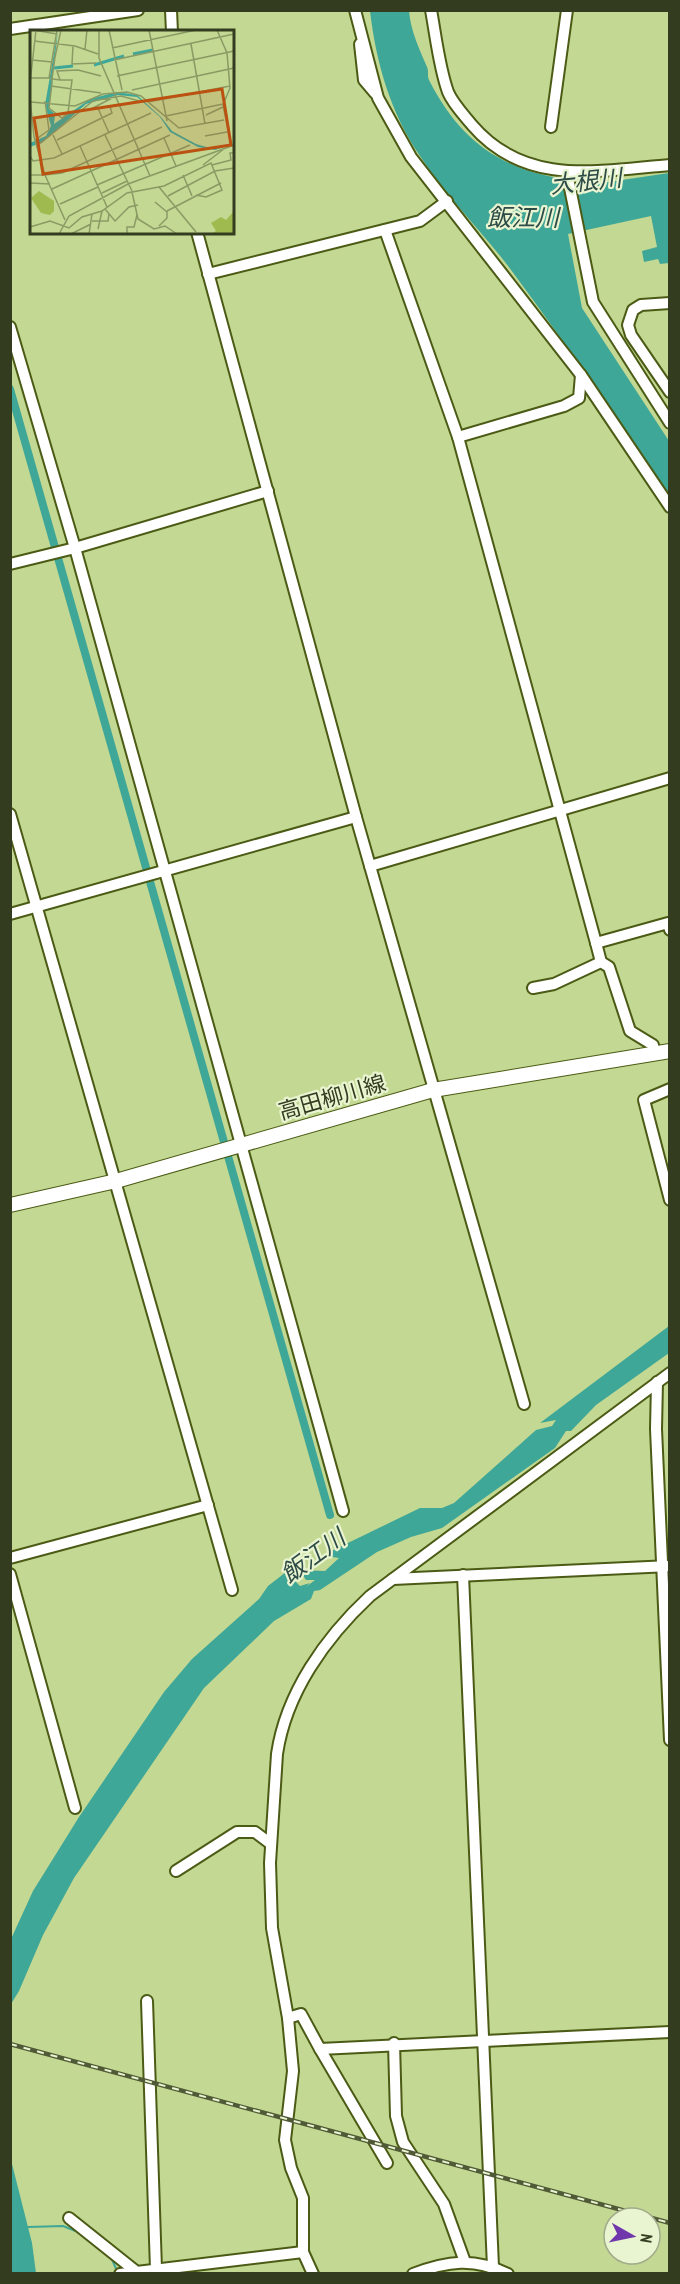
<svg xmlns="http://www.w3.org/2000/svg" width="680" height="2284" viewBox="0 0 680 2284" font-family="'PT Sans Narrow','Noto Sans JP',sans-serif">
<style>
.water{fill:#3fa798}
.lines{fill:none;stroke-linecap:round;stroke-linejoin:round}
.stream{stroke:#3fa798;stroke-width:2}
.canal{stroke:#3fa798;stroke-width:8}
.minor-casing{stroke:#4b5b15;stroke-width:14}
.major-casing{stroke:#4b5b15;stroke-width:16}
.minor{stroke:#fff;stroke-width:10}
.major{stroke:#fff;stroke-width:14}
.rail-casing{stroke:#505a36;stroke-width:4.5}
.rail{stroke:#e9f4d1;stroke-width:2;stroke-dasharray:7;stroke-linecap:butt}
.labels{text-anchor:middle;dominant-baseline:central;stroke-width:4.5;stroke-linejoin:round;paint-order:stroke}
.street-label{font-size:22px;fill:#343c20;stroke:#e9f4d1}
.water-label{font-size:24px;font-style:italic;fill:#2d4c47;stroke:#e9f4d1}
.inset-river{fill:none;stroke:#3fa798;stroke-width:3}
.inset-road{fill:none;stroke:#8a9a64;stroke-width:1.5}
.view{fill:#bb5211;fill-opacity:0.15;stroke:#bb5211;stroke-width:3}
.inset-edge{fill:none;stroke:#343c20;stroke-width:3}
</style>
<rect width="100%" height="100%" fill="#c3d892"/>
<!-- water -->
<g class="water">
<path d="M370,11H409C411,32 419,48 427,67C429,71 427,76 429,80C458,137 496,167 559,178L561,189L669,173V263L660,264L658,259L644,262L642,251L657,247L651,216L568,234L582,308L669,441V494C619,419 567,346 514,274C484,233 447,198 420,156C390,112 376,62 370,11Z"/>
<path d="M669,1326V1353L596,1405L571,1431H566L555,1448L442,1528L411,1537L377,1552L320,1590L314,1591L311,1599L274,1621L204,1688L74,1878L43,1935L19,1991L11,2004V1939L33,1891L79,1817L164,1692L192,1659L259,1599L268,1586L286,1572L300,1586L310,1583L306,1587L315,1580H306L299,1570L325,1571L339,1558L325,1556L317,1558L319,1557L420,1508H442L454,1503L536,1430L552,1426L556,1420L540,1423Z"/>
<path d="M10,2156L32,2243L36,2273H11Z"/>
</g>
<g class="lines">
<!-- stream -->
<g class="stream">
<path d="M28,2227L63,2226L78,2232"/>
<path d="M111,2257L117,2271"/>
</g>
<!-- canal -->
<path class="canal" d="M10,389L330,1515"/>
<!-- minor casing -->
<g class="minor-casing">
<g id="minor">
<path d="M171,10L172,32"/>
<path d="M355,10L378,98L411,157L581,375L670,507"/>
<path d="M431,10C436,37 439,67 448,92C453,104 464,115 472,125C525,187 598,171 670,165"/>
<path d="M10,29L138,10"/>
<path d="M360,44L364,80L375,93"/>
<path d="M551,127L567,10"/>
<path d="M567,173L593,302L670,423"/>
<path d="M385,230L458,437L596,943L668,923L670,930"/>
<path d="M197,232L356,817L524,1404"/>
<path d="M208,274L420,221L447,201"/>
<path d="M670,303L641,305L633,310L628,325L631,335L670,392"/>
<path d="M10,327L75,548L343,1511"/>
<path d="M458,437L564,406L579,398L581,375"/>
<path d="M10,564L75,548L268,491"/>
<path d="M10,814L232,1590"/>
<path d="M370,866L670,778"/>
<path d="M10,914L356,817"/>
<path d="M596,943L601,962L609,967L630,1031L653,1045L655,1054"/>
<path d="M533,988L554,984L601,962"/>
<path d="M670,1089L644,1100L670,1200"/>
<path d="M657,1382L656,1429L670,1740"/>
<path d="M10,1558L208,1505"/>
<path d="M10,1574L75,1808"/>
<path d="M463,1575L493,2267"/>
<path d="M393,1579L670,1566"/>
<path d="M176,1871L237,1832H255L271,1844"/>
<path d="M147,2001L156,2269"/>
<path d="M288,2018L301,2014L320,2049L670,2032"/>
<path d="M394,2043L396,2116L403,2142L444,2204L465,2262"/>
<path d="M320,2049L387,2163"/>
<path d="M69,2218L138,2273"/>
<path d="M120,2274L303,2252"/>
<path d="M313,2274L303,2252V2198L291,2168L285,2140L293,2071L288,2018L272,1928L270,1863L277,1754C286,1693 325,1638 370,1596L670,1373"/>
<path d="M413,2274C447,2261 474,2257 508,2274"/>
</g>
</g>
<!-- major casing -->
<g class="major-casing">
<path id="major" d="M10,1205L116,1181L433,1090L670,1051"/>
</g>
<!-- minor -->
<use href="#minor" class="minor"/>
<!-- major -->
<use href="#major" class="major"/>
<!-- rail casing -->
<g class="rail-casing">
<path id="rail" d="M10,2044L670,2223"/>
</g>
<!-- rail -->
<use href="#rail" class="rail"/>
</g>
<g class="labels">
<!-- street labels -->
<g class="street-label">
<text transform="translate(332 1097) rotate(-16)">高田柳川線</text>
</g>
<!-- water labels -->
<g class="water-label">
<text transform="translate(586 181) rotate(-6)">大根川</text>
<text x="523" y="217">飯江川</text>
<text transform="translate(313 1556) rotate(-36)">飯江川</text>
</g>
</g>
<!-- overview -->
<g transform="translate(30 30)">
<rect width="204" height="204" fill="#c3d892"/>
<path d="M9,161L24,171V181L20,185L11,183L1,168ZM204,181V204H180L186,201L181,193L191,187L196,190Z" fill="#9fbb4f"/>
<path d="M28,0L19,79L25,84L24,94L60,69L87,62L107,65L131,87L142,101L166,114L180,118L204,114L185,120L168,117L140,102L130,87L107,67L88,65L56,74L13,112L0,117V113L16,106L21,96L15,75Z" fill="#3fa798"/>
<path class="inset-river" d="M103,24L123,20M64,35L94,26M24,38L43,36"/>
<path class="inset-road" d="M3,0L27,4M69,0V28L120,146M79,0L92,60M119,0L137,91M187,0L197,23L200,58L193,75L201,115M4,11L45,16L68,24M161,14L175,94M43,16L42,34L66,33M82,18L166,0M55,19L57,0M2,30L22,32M84,30L204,4M87,46L204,21M0,48H19L22,49H23L30,50H42L38,83L32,88L19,78L22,53V49L25,27L31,0M19,48L27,0M30,50L27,41L48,40L71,46M0,53L6,0M21,56L71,63M102,60L204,38M0,69L4,107L15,145L32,143L132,97M1,72L45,76L73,64L97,62L111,66L149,98L194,90M118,72L200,56M67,76L79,103M59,80L84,67M176,85L193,77M136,86L193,74M23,105L32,124M75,105L102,161M175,106L197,102M134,108L146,136M5,110L19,100L15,71M27,110L82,83L80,77L109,71M7,116L63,71L91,66L109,71M50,116L77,177M0,126L3,131L24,128L121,83M173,135L195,118M182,135L201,130L200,123H204M0,145H15L35,190M153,145L162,166M0,153L20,154M67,155L160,115M129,157L166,202M22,159L140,105M102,162L108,189L124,199L135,196L147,204M72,163L97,151M138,166L185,141L204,138M125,172L137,182V188L129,196M30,174L68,157M75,179L85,191L99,177L108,175M137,181L191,153M62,191H78L79,184M0,197L20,191L39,198L52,187L72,181L97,163L134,156L181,133L192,160L176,167L166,165M68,199L72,181M29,204L39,186L98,154L204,115M41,204L61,194M59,204L62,184M97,204V197H104L107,185"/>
<path class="view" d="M192,59L201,115L13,144L4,88Z"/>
<rect width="204" height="204" class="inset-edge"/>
</g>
<!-- border -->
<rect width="680" height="2284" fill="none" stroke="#343c20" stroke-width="24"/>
<!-- north arrow -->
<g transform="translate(632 2236) rotate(99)"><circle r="28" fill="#e9f4d1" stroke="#a1aa8a" stroke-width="1.5"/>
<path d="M0-4.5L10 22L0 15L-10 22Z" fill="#7037ad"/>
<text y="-9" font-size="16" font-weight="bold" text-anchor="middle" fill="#343c20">N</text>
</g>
</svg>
